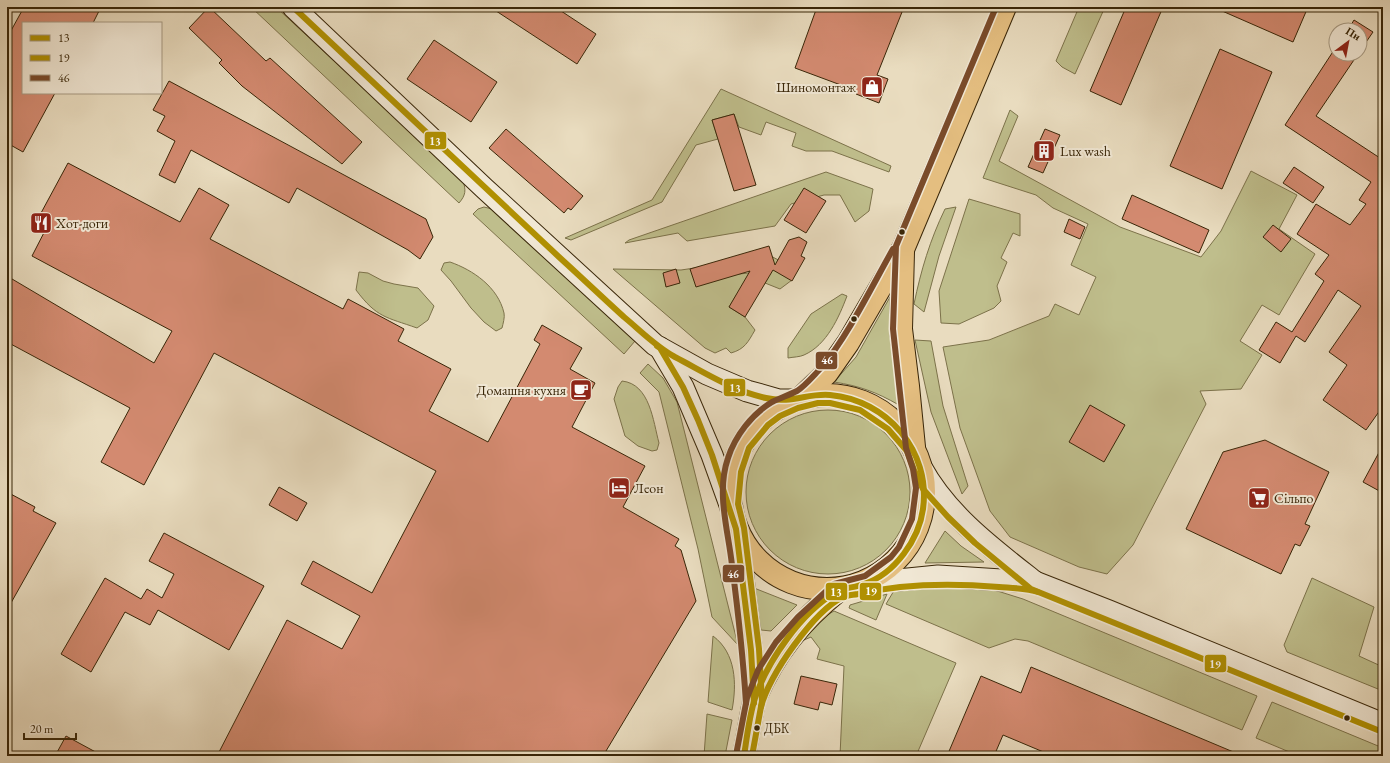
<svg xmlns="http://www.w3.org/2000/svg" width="1390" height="763" viewBox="0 0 1390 763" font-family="'EB Garamond',serif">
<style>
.green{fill:#bfbe8c;stroke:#7c724a}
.building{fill:#d38a70;stroke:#392608}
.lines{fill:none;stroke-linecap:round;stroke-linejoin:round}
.secondary-casing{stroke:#392608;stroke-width:23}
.primary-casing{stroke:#392608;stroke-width:24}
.secondary{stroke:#f1e8d5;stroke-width:21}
.primary{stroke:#e4be80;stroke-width:22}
.bus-1-casing{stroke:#f1e8d5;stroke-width:9}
.bus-2-casing{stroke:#f1e8d5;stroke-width:9}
.bus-3-casing{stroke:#f1e8d5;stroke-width:9}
.bus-1{stroke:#b09002;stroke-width:6}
.bus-2{stroke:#b09002;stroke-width:6}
.bus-3{stroke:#7a4b2a;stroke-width:6}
.bus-dot{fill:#392608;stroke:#f1e8d5;stroke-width:1.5}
.labels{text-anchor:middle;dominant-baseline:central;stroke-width:4;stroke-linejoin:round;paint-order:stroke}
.bus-label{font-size:13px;fill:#392608;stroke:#f1e8d5;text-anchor:start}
.poi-label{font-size:14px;fill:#392608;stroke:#f1e8d5;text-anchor:start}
.line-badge{stroke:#f1e8d5;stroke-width:1.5}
.badge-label{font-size:11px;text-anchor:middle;font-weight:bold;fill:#fff}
</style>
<rect width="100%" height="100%" fill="#e9dcbf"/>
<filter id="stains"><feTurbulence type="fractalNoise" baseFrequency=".005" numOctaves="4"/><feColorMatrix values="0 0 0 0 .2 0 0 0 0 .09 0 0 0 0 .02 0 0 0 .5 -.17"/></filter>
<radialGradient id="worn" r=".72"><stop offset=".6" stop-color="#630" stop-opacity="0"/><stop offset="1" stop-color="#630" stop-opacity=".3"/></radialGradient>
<!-- green -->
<g class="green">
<path d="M251,7H276L463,181C466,190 466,195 459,203Z"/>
<path d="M1079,7H1105L1075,74L1062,67L1056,61Z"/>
<path d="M721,89L891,166L889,172L832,151H806L792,146L796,133L766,122L761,135L739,127L734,114L712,120L718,139L696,145L662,202L571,240L565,238L652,200Z"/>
<path d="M1010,110L1018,116L999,161L1120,227L1201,257L1221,231L1251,171L1297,195L1279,229L1315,254L1279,315L1262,305L1240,341L1262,355L1241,389L1200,391L1206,404L1133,545L1107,574L1079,567L1010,537L990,511L960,428L943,347L989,340L1049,316L1055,304L1079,315L1096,277L1071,265L1088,224L1053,208L1036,195L983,178Z"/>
<path d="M826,172L873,189L869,211L855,222L840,195H824L791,204L775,226L687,241L678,233L625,243L629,240Z"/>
<path d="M969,199L1020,214V236L1013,233L1001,258L1007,262L997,286L1001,301L994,308L959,324L941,323L939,291Z"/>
<path d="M484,207L492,209L635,341L624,354L473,214L478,209Z"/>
<path d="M956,207L939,256L924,312L914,304C921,270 930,240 945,209Z"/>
<path d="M767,254L784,263L792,280L780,289L765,283L737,294L729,307L745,317L755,330C748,342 745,349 731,353L726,348L715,353L705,348L613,269L681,270L735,262L739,274L749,273L754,263Z"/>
<path d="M450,262C473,270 498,287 504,313C505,317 503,324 502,328L496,331L484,322L471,308L451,281L441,270L444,263Z"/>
<path d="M359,272L368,273L383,281L394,284L418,288L434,306L428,320L417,328C386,317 377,318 356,290Z"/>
<path d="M842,294L847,296C839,317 827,345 804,355C800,357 793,357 788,358V348L811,314Z"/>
<path d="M890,297V335L899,405C876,392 860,386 834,382L856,357Z"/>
<path d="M915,340L931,341L943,406L968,486L962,494L931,412Z"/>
<path d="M648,364L663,378L677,402L738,645L712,617L698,549L659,392L640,373Z"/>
<path d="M622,381C650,384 653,421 659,443L657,450L652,451L638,446L625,436L614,399L618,387Z"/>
<circle cx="828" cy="492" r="82"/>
<path d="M945,531L961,546L984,562L925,563Z"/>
<path d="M1312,578L1374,607L1359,656L1383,667V686L1378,689L1287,652L1284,645Z"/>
<path d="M935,586L991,589L1023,599L1257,696L1242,730L1028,641L1015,639L989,648L886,604L895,589Z"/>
<path d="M754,588L797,605L771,631L761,630Z"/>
<path d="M887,594L876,620L849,608L850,605Z"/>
<path d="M834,611L956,663L916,756H876L868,753L866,756H840L844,666L817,659L820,649L811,637L797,643L804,629Z"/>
<path d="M713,636C736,653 737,684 732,710L708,702Z"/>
<path d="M1272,702L1383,748V756H1299L1256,738Z"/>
<path d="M707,714L732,720L725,756H704Z"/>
</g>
<!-- building -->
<g class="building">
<path d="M24,7H101L93,23H23V93H55L23,152L7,143V38Z"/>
<path d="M209,7L266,61L270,58L362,142L342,164L242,86L219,63L222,60L189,28Z"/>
<path d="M490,7H555L596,34L577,64Z"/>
<path d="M817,7H904L877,75L888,79L879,103L856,94L857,91L795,68Z"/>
<path d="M1126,7H1163L1121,105L1090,91Z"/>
<path d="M1213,7H1308L1293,42Z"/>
<path d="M1354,20L1373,32L1360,51V30H1348Z"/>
<path d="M434,40L497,82L471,122L407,79Z"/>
<path d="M1336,47V54H1358L1316,116L1383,160V406L1366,430L1323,400L1347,365L1329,352L1361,306L1338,290L1305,342L1296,336L1280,363L1259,350L1276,322L1292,332L1324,281L1315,274L1329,255L1297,234L1316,204L1350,225L1366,204L1359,200L1371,182L1285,125Z"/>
<path d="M1220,49L1272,72L1222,189L1170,166Z"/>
<path d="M169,81L426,219L433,237L420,259L408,250L297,188L289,203L191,150L175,183L159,175L175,141L157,131L165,116L153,110Z"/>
<path d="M734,114L756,185L734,191L712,120Z"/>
<path d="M506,129L583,196L571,210L568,208L564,213L489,148Z"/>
<path d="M1045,129L1060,135L1043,173L1028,167Z"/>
<path d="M68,163L180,222L199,188L229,205L210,239L343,309L348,299L404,329L398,341L451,369L429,411L488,442L540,344L534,340L542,325L582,348L570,369L595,383L572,427L645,466L623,507L679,539L675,546L681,550L696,601L603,756H217L287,620L342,649L360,616L301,584L313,561L372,593L436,471L214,353L144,485L101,462L130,408L7,342V276L154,363L172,331L32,256L51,219L41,213Z"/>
<path d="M1294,167L1324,187L1313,203L1283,183Z"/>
<path d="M804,188L826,201L806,233L784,220Z"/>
<path d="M1132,195L1209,230L1199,253L1122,219Z"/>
<path d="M1069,219L1085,227L1080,239L1064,232Z"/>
<path d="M1273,225L1291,239L1281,252L1263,237Z"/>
<path d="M799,237L807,242L801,256L805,258L792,281L773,270L745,317L729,307L750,271L696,287L690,269L769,246L775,265L789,240Z"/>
<path d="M676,269L680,283L666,287L663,273Z"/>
<path d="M1090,405L1125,425L1104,462L1069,442Z"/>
<path d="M1265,440L1329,472L1305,524L1310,526L1300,546L1295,544L1281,574L1186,529L1223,452Z"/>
<path d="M1383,445V493L1363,482Z"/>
<path d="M279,487L307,503L297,521L269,505Z"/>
<path d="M7,492L35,507L33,511L56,523L7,610Z"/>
<path d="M164,533L264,586L229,650L158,610L150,625L125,612L91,672L61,654L105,578L141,599L147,589L162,598L174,574L149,561Z"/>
<path d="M1031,667L1243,756H1053L1003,735L994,756H947L981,676L1021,693Z"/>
<path d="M801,676L837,684L832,705L820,702L818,710L794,704Z"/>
<path d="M66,736L103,756H55Z"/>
</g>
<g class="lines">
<!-- secondary casing -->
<g class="secondary-casing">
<g id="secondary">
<path d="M293,7L484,188L655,345L707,374L747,391L779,400H795"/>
<path d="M660,348L683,387L712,455L730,505"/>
<path d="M921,467C947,515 993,549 1035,582"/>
<path d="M868,583L938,576L1035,582L1109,611L1383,724"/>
</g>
</g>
<!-- primary casing -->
<g class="primary-casing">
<g id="primary">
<path d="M903,252L901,329L908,386L914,447"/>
<circle cx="827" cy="492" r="97"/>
<path d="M802,397L827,373L848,343L904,247L1005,7"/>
<path d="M737,531L751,650L754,701L744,756"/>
<path d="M755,698C775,652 801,621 839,590"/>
</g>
</g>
<!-- secondary -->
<use href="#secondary" class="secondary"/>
<!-- primary -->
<use href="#primary" class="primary"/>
<!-- bus-1 casing -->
<g class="bus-1-casing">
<g id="bus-1">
<path d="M293,7C382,90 470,174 559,257C581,277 602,297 624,317C641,331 655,346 675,357C704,372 733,391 766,398C792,404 807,393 830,395C887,400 931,451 923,509C919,539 895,574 864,584C855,588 844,587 836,592C801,613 768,660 755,698C749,717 747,737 744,756"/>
<path d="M657,346L660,348L683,387L698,420L712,455L736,529L751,650L754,703"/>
</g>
</g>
<!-- bus-2 casing -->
<g class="bus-2-casing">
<g id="bus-2">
<path d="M761,707C768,676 814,611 843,597C847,595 853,595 858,594C905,583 951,583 999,587C1012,588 1026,588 1038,592"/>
<path d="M752,756L762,701L759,649L744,528L738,504L741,472L749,448L768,425L780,416L798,408L818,403H830L860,410L888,429L907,451L914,470L923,489L948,517L975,543L1031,589L1380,731"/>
</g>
</g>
<!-- bus-3 casing -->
<g class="bus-3-casing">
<g id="bus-3">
<path d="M746,703C743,657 738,611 732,565C728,529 716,493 728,458C735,436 752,414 772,402C780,398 789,395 797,391C805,386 814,375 821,368C848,336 872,286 893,249"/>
<path d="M736,755L747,698L758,670L776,642L798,617L834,584L865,576L891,557L899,547L912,519L916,488L913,469L906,448L893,329L896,246L996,7"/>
</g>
</g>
<!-- bus-1 -->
<use href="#bus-1" class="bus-1"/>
<!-- bus-2 -->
<use href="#bus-2" class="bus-2"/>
<!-- bus-3 -->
<use href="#bus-3" class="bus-3"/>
</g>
<!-- icons -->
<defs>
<g id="shop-square" transform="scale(1.15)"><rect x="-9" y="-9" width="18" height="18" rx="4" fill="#8f2418" stroke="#f1e8d5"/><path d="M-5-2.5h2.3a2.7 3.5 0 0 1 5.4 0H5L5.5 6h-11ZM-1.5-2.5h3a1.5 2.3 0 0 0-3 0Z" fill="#fff"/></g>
<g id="building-square" transform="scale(1.15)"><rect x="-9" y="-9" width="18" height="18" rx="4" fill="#8f2418" stroke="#f1e8d5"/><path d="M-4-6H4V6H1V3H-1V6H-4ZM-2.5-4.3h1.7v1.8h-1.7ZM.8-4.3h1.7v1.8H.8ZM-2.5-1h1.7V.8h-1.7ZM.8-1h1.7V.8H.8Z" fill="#fff"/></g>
<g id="restaurant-square" transform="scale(1.15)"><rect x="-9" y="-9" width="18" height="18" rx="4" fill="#8f2418" stroke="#f1e8d5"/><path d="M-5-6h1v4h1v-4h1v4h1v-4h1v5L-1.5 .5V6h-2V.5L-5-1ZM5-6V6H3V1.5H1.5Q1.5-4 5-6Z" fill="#fff"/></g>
<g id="cafe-square" transform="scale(1.15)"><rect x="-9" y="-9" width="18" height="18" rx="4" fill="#8f2418" stroke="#f1e8d5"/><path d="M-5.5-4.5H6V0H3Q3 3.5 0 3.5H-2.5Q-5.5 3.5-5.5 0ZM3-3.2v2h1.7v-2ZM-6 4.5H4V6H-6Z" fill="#fff"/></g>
<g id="hotel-square" transform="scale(1.15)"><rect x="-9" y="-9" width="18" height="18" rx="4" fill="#8f2418" stroke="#f1e8d5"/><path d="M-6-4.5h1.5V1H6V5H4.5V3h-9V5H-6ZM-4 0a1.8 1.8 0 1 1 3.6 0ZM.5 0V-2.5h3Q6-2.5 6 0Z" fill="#fff"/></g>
<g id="supermarket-square" transform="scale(1.15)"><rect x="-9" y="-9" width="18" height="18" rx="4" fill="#8f2418" stroke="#f1e8d5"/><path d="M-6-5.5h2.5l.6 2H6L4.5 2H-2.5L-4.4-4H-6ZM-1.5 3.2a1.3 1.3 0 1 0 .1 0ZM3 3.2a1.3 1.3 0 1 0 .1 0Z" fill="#fff"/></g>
</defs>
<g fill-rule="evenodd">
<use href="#shop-square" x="872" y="87"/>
<use href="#building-square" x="1044" y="151"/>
<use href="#restaurant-square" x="41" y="223"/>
<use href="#cafe-square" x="581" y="390"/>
<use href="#hotel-square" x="619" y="488"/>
<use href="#supermarket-square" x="1259" y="498"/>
</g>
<!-- markers -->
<g class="bus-dot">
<circle cx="902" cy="232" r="3.5"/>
<circle cx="854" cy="319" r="3.5"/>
<circle cx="1347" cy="718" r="3.5"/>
<circle cx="757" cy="728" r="3.5"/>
</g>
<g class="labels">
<!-- bus labels -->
<g class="bus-label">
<text x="764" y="728">ДБК</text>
</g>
<!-- poi labels -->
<g class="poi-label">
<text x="856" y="87" text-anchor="end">Шиномонтаж</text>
<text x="1060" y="151">Lux wash</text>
<text x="56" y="223">Хот-доги</text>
<text x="566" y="390" text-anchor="end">Домашня кухня</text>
<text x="634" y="488">Леон</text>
<text x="1274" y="498">Сільпо</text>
</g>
</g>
<g class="line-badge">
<rect x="424" y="131" width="23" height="19" rx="4" fill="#b09002"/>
<rect x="815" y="351" width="23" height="19" rx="4" fill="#7a4b2a"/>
<rect x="723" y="378" width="23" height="19" rx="4" fill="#b09002"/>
<rect x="722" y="564" width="23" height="19" rx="4" fill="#7a4b2a"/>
<rect x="859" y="582" width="23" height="19" rx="4" fill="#b09002"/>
<rect x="825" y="582" width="23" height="19" rx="4" fill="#b09002"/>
<rect x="1204" y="654" width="23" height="19" rx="4" fill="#b09002"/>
</g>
<g class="badge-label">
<text x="435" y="145">13</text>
<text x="827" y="364">46</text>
<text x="735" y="392">13</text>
<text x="733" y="578">46</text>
<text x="871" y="595">19</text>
<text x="836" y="596">13</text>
<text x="1215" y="668">19</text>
</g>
<!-- margin -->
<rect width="1390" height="763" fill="none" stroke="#e9dcbf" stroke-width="24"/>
<rect x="8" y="8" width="1374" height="747" fill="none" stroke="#392608" stroke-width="2"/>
<rect x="12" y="12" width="1366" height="739" fill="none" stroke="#392608"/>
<!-- legend -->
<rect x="22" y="22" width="140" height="72" fill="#f1e8d5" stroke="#a79a83"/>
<rect x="30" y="35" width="20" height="6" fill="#b09002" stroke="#a79a83"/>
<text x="58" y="42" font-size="12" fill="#392608">13</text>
<rect x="30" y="55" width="20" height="6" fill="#b09002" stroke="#a79a83"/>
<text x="58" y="62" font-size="12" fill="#392608">19</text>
<rect x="30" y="75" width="20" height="6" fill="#7a4b2a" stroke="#a79a83"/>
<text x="58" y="82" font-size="12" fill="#392608">46</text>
<!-- north arrow -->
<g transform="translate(1348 42) rotate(32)"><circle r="19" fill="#f1e8d5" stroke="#a79a83"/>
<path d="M0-3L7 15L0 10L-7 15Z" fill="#8f2418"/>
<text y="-6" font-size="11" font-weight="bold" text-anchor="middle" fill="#392608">Пн</text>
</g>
<!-- scale -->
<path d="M24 733v6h52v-6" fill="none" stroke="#392608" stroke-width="2"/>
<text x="30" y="733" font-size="12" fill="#392608" stroke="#f1e8d5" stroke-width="3" paint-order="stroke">20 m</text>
<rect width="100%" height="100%" filter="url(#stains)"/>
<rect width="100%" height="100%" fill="url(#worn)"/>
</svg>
